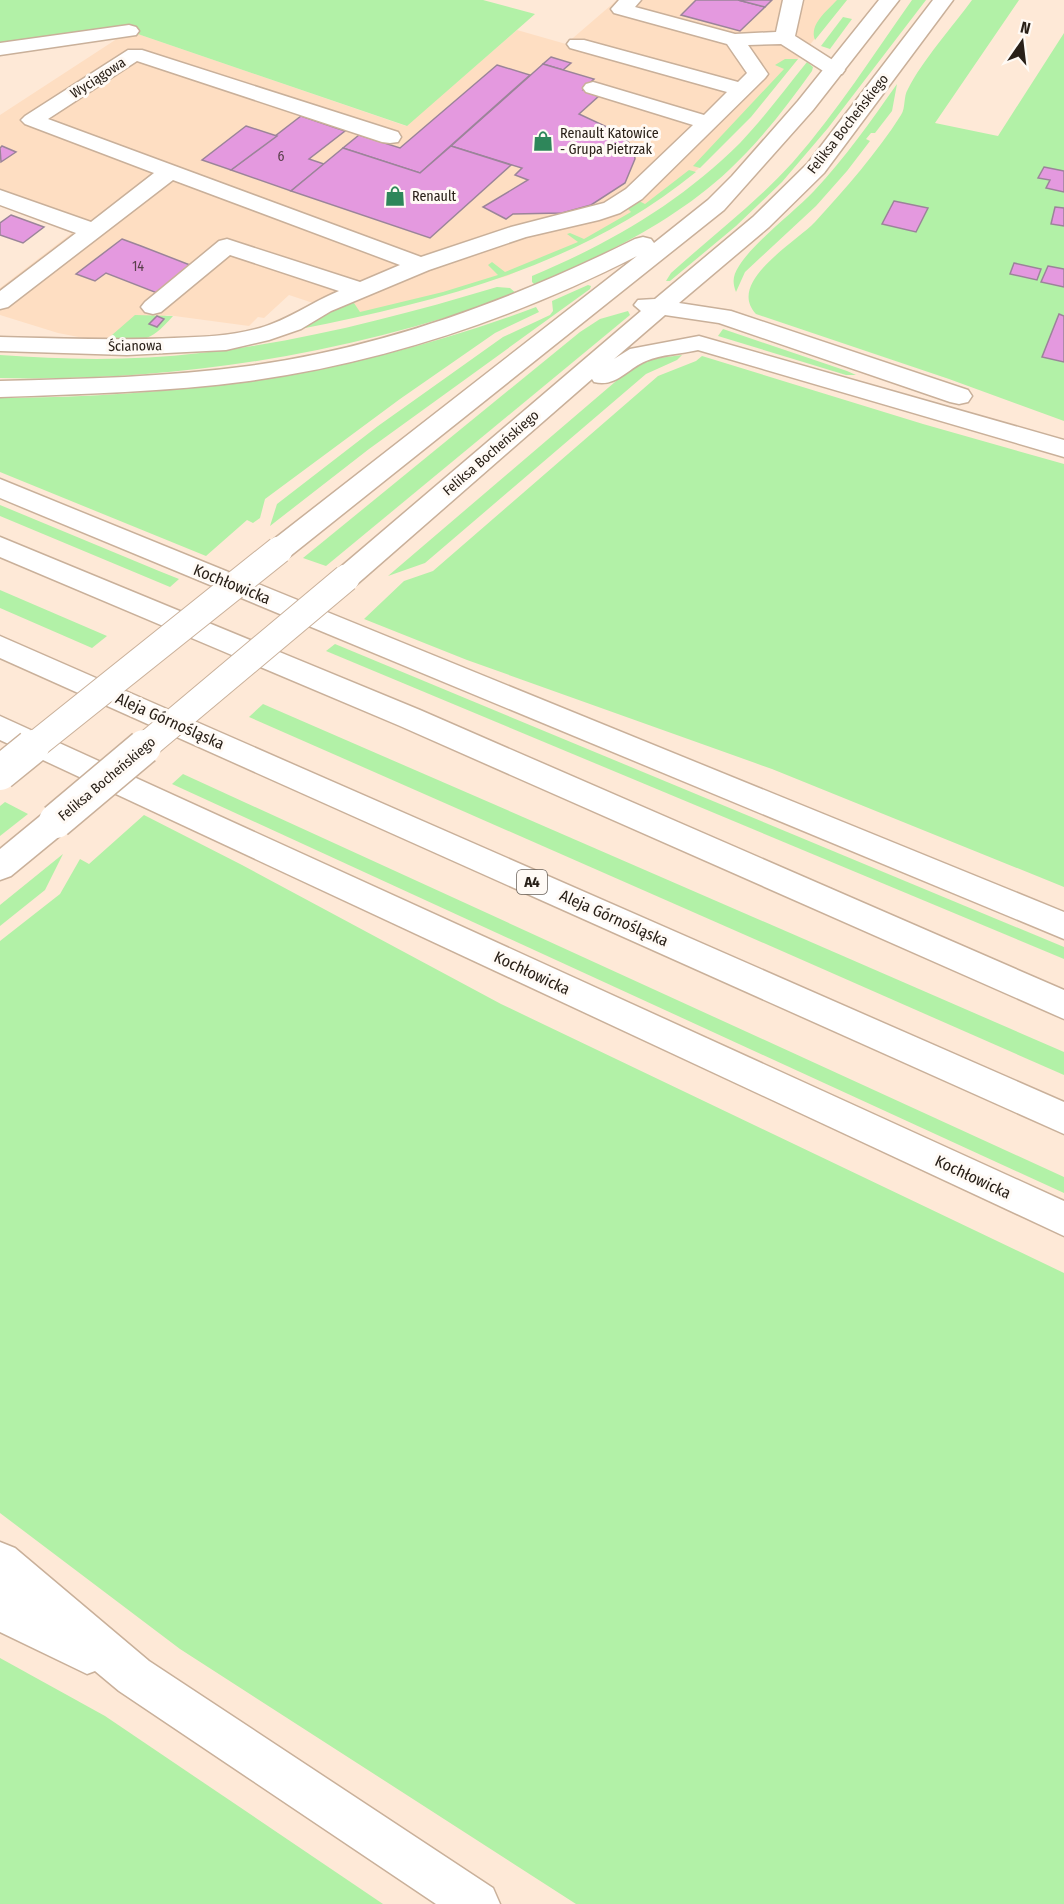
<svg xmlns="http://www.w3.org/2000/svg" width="1064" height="1904" viewBox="0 0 1064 1904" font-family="'Fira Sans Condensed',sans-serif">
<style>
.built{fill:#fedec2}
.green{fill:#b2f1a7}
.building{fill:#e499df;stroke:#9b8499;stroke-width:1.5}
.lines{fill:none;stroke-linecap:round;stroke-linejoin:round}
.minor-casing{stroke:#c9b09a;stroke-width:3}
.major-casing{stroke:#c9b09a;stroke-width:3}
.highway-casing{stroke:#c9b09a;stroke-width:3}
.minor{fill:#fff;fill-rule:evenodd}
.major{fill:#fff;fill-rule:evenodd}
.highway{fill:#fff;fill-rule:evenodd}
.major-bridge-far1-casing{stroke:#c9b09a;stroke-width:29;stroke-linecap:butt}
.major-bridge-casing{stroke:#c9b09a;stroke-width:37;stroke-linecap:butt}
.major-bridge-far1{stroke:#fff;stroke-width:27}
.major-bridge{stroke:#fff;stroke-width:34}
.labels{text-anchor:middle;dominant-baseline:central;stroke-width:6;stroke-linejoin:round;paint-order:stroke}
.far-street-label{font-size:14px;fill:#292018;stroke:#fffaf5}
.far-poi-label{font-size:14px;fill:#292018;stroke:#fffaf5;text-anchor:start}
.number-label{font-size:14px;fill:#583e4a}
.shield{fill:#fffaf5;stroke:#69615a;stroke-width:1.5}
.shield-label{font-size:15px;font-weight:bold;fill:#292018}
.street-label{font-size:16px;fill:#292018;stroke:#fffaf5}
</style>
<rect width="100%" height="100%" fill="#fee9d7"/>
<!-- built -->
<path class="built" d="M617,0H847L758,107L697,170L662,197L609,230L507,276L355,317L289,295L264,318L258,317L249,326L167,315L104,342L58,333L0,315V288L85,223L0,191V115L129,31L406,126L517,30L566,44Z"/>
<!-- green -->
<g class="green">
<path d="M0,0H483L535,14L407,126L129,31L3,44L0,43Z"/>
<path d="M837,0H847L815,40C809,24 827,11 837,0Z"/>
<path d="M912,0H926L828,128L782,182L736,226L670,281H666L671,273C712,236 756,203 793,162C837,112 873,55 912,0Z"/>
<path d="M972,0H1019L935,123L998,136L1064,33V421L949,379L756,314C726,282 795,243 815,222C845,189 877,153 901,115C906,107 903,97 908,89C922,61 953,26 972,0Z"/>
<path d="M843,17L852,19L830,49L821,46Z"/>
<path d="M785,59H798L751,117L700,168L693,166L784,69L775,65Z"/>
<path d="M807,62L813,67L812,71C787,106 761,140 729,170C674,222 604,254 536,286L532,282V276C609,244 681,202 740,143C764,118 785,89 807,62Z"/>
<path d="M897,84L892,111L875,133H871L866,139L870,141L847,171L816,206L745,272L736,292C732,282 733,275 739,266C754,242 793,213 814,191C845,158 871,121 897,84Z"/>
<path d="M689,170L696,172C582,265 441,301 300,329L352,300L360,312L443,292L498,275L488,265L492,262L505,272L578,242L567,234L570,233L584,239L631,212L627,208L639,201L645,204Z"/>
<path d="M588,285L591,286L590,289L369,449L270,526L277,504L378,426L503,337L550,315L553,311L552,301Z"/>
<path d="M497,287L510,288L517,294C349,354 179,382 0,378V355C66,360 134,361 200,353C301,342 400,316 497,287Z"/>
<path d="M536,307L539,312L495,333L400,399L265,499L260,518L253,523L247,520L206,556L0,472V398C190,397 358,374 536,307Z"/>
<path d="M628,311L630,315L326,566L303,558L580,332L600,319Z"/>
<path d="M135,315L173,316C148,345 141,340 104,342Z"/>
<path d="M723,329L847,371L856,375H846L718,336Z"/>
<path d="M682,355L677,360L646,374L425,563L388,576L629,370L652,359Z"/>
<path d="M702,356L923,424L1064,464V887L772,769L467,660L364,619L404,581L433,571L658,376L696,361Z"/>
<path d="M0,505L159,571L179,579L170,587L0,516Z"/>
<path d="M0,590L107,636L92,648L0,608Z"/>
<path d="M335,644L1064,947V959L326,651Z"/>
<path d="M263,704L1064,1052V1075L249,717Z"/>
<path d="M183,774L1064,1177V1193L172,784Z"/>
<path d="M5,802L28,814L0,836V806Z"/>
<path d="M144,815L242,865L501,1004L1064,1273V1904H576L180,1649L0,1513V941L60,894L80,859L89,864Z"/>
<path d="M63,854L45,890L0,926V905Z"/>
<path d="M0,1658L105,1716L383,1904H0Z"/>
</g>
<!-- building -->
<g class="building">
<path d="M696,0H738L765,7L740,31L681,15Z"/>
<path d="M738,0H772L765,7Z"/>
<path d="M551,57L571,63L563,70L543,64Z"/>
<path d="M543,64L594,79L583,90L600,95L579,114L611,129L618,128L634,150L635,159L625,183L591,205L562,213L513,214L506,219L483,207L528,180L515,175L522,168L451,146Z"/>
<path d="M497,65L530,75L420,173L343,148L359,135L400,148Z"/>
<path d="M301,116L345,131L309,159L324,164L291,191L231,170Z"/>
<path d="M246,126L277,136L231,170L202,160Z"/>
<path d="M2,146L16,152L1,162L0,148Z"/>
<path d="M451,146L511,165L430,238L291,191L343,148L420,173Z"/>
<path d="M1044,167L1064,171V192L1046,188L1050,180L1038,178Z"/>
<path d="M894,201L928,208L916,232L882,224Z"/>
<path d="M1055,207L1064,208V226L1051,224Z"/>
<path d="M11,215L44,227L23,243L0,235V223Z"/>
<path d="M122,239L141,246L190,265L157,293L106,273L95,281L76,274Z"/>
<path d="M1014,263L1041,269L1037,280L1010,274Z"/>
<path d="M1048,266L1064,269V287L1041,282Z"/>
<path d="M1059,314L1064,316V362L1042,357Z"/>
<path d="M157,316L164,319L157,327L149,324Z"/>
</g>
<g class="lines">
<!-- minor casing -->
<g class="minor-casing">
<g id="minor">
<path d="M619,0H641L635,7L735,34L776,32L783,0H803L795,36L842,66L845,70L842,74H828L781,44L748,45L768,74L765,78L642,199L620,213L599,220L526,237L429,270L331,311L301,329L269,340L226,350L127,355L0,351V337C58,338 116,341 174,338C203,337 232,336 260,328C288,320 312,302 339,291L230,255L161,312L153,314L145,312L141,307L145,302L219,241L227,239L360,282L400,265L173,180L8,307L0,309V291L76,233L0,205V190L91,222L154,173L25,124L21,120L25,116L128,50H142L398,132L401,137L398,142L390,143L382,142L137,61L48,119L421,257L511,227L604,203L626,189L693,125L586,92L583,88L586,84L593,82L600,84L704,115L727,92L570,48L567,44L570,40H584L738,82L747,73L727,44L614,13L611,9Z"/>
<path d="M129,25L136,27L139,31L136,35L0,55V43Z"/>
</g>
</g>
<!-- major casing -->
<g class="major-casing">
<g id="major">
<path d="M879,0H899L813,110L724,210L289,557L279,559L269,557L265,550L269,543L637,256C515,318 385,362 249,381C167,392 83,394 0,397V381C83,379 166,377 249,366C385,347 513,300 635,239L643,237L651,239L654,243L708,200L732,176L798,101Z"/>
<path d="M933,0H953L824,173L769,227L679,303L731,311L968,390L972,396L968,402L959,404L950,402L719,323L665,315L614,359L630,349L699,336L1064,440V457L698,350C682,354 661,354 646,361C628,368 616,388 594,382L592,379L356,585L346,588L336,585L332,578L336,571L641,311L634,305L638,300L655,299L753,217L808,163Z"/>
<path d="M0,479L1064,912V939L0,498Z"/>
<path d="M0,716L1064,1201V1236L0,740Z"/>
<path d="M56,809L67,812L72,821L67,830L11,876L0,880V849L45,812Z"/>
<path d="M0,1542L15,1548L149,1661L493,1888L500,1904H436L119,1691L95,1671L87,1674L0,1632Z"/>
</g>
</g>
<!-- highway casing -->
<g class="highway-casing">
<g id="highway">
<path d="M0,537L420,710L1064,990V1019L400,726L0,557Z"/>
<path d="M0,636L1064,1102V1134L0,658Z"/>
</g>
</g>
<!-- minor -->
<use href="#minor" class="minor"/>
<!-- major -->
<use href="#major" class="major"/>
<!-- highway -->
<use href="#highway" class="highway"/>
<!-- major-bridge-far1 casing -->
<g class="major-bridge-far1-casing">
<g id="major-bridge-far1">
<path d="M30,749L279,550"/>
<path d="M142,749L346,578"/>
</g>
</g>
<!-- major-bridge casing -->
<g class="major-bridge-casing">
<g id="major-bridge">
<path d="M0,773L32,747"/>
<path d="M56,821L144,747"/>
</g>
</g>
<!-- major-bridge-far1 -->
<use href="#major-bridge-far1" class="major-bridge-far1"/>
<!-- major-bridge -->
<use href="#major-bridge" class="major-bridge"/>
</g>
<!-- icons -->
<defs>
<g id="shop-bare" transform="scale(1.62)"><path d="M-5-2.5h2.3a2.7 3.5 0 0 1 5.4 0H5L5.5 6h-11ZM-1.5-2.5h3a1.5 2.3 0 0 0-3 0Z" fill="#2e865a" stroke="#fffaf5" stroke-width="2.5" paint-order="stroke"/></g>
</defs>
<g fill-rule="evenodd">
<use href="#shop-bare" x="543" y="141"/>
<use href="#shop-bare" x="395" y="196"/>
</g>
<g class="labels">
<!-- far-street labels -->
<g class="far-street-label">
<text transform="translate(98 78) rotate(-33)">Wyciągowa</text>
<text transform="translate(848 124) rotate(-52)">Feliksa Bocheńskiego</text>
<text transform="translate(135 346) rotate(-1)">Ścianowa</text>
<text transform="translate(491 453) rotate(-41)">Feliksa Bocheńskiego</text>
<text transform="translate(107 779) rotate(-40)">Feliksa Bocheńskiego</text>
</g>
<!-- far-poi labels -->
<g class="far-poi-label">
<text x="560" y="133">Renault Katowice<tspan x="560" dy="16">- Grupa Pietrzak</tspan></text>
<text x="412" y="196">Renault</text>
</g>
<!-- number labels -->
<g class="number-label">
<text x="281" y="156">6</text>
<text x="138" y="266">14</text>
</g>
<!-- shield labels -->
<rect class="shield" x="517" y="870" width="30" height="24" rx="4.5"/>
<g class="shield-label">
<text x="532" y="882">A4</text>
</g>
<!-- street labels -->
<g class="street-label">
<text transform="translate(232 584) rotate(22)">Kochłowicka</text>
<text transform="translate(170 721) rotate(24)">Aleja Górnośląska</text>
<text transform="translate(614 918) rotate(24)">Aleja Górnośląska</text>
<text transform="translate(532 973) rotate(25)">Kochłowicka</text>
<text transform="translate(973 1177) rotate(25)">Kochłowicka</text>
</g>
</g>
<!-- north arrow -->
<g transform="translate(1022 42) rotate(14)" stroke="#fffaf5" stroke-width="4.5" paint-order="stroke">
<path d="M0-4.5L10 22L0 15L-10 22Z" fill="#292018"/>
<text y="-9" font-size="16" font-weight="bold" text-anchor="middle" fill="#292018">N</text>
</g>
</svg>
